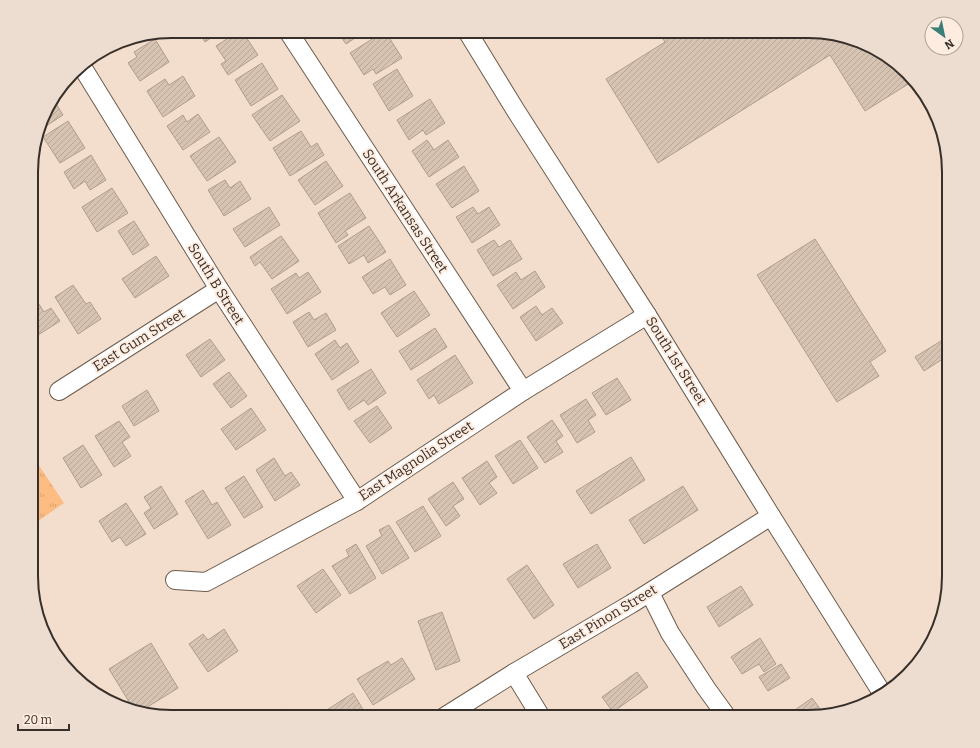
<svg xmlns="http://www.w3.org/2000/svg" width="980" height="748" viewBox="0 0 980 748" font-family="Bitter,serif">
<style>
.park{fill:url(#park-tufts)}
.building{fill:url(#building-hatch);stroke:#b09d8c}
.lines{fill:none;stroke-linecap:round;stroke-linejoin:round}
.minor-casing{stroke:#6d5c4d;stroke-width:20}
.minor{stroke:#fff;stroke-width:18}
.labels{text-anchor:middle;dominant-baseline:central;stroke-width:4;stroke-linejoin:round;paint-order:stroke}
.street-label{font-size:14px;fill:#372f29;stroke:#fdecdf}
.rim{fill:none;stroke:#372f29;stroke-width:2}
</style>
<defs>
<pattern id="park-tufts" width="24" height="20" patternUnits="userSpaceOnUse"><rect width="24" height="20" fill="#fdbc82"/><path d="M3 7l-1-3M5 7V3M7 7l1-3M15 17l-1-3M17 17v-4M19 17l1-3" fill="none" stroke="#d9a270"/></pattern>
<pattern id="building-hatch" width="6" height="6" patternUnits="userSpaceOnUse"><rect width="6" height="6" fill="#d7c3b2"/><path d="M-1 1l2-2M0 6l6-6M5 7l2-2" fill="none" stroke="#b9a899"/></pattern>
</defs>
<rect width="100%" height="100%" fill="#f3decd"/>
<!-- park -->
<path class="park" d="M32,455L64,503L31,526Z"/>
<!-- building -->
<g class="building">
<path d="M198,31H221L205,42Z"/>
<path d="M239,31H242L258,55L228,75L221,64L226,61L216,46Z"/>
<path d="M337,31H366L346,44Z"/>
<path d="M385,31L402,58L376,74L373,69L364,75L350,53Z"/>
<path d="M658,31H817L861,42L901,66L913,81L865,111L830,55L658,163L606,79L665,42Z"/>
<path d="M133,38L116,49L114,46L127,39Z"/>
<path d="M155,39L169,62L140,81L128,63L137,57L134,52Z"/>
<path d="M262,63L278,89L251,106L235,80Z"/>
<path d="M397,69L413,96L389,111L373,84Z"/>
<path d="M183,76L195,96L163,117L147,91L165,79L169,85Z"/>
<path d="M282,95L300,121L270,141L252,115Z"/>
<path d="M53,99L63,115L40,130L50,102Z"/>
<path d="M430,99L445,123L426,135L423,130L409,140L397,120Z"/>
<path d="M198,114L210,132L183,150L167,126L183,115L187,122Z"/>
<path d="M68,121L85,148L60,163L43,137Z"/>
<path d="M301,131L311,147L317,143L324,155L290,176L273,148Z"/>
<path d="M219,137L236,162L207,181L190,156Z"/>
<path d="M427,140L434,150L448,140L459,157L429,177L412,151Z"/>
<path d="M91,155L106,180L90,190L85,181L74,189L64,172Z"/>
<path d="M326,161L343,186L315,205L298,180Z"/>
<path d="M464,166L479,191L452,208L436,184Z"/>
<path d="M225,180L230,188L240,181L251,199L224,216L208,190Z"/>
<path d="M112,188L128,213L97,232L82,207Z"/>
<path d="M350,193L366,218L345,231L348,235L336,243L318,213Z"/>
<path d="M269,207L280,225L245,247L233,229Z"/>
<path d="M473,207L478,214L489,207L500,225L472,243L456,217Z"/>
<path d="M134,221L149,245L133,255L118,231Z"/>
<path d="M369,226L386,252L368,263L364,255L349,264L338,246Z"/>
<path d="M281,236L299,261L272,279L260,262L255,266L250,257Z"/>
<path d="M815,239L886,351L870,362L879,376L837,402L757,275Z"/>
<path d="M494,240L499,247L510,240L522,259L493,276L477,250Z"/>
<path d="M156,256L169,276L135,298L122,279Z"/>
<path d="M390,259L406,285L390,295L385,287L373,294L362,277Z"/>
<path d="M535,271L545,287L513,309L497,285L516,272L521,280Z"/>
<path d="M308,272L321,292L287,314L271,289L296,273L299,278Z"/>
<path d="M73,285L86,304L90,302L101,319L78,334L55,297Z"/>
<path d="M414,291L430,315L397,337L381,313Z"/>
<path d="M32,295H33L44,312L51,308L60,321L35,337L32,332Z"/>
<path d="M536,306L542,315L552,308L563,323L536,341L520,317Z"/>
<path d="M309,312L314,320L326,313L336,330L308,347L293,322Z"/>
<path d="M435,328L447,347L411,370L399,351Z"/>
<path d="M949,336V355L924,371L915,357Z"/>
<path d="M210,339L225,360L201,377L186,355Z"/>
<path d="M335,340L340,348L347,343L359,362L332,380L315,354Z"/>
<path d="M455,355L473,383L439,404L434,395L429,399L417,380Z"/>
<path d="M371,369L386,393L368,405L364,400L349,410L337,390Z"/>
<path d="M229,372L247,396L231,408L213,384Z"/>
<path d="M617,378L631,400L606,415L592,393Z"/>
<path d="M147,390L159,411L134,426L122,406Z"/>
<path d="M586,399L596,415L588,420L595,432L577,443L560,415Z"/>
<path d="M377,406L392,428L370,443L354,421Z"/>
<path d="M251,408L266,430L236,450L221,429Z"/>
<path d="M552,420L563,436L556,441L563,452L545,463L527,437Z"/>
<path d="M119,421L130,437L122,442L131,456L114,467L95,436Z"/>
<path d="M520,440L538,468L513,484L495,456Z"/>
<path d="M83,445L102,475L81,488L63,458Z"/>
<path d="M631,457L645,480L591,514L576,491Z"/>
<path d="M274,458L285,476L291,472L300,485L275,501L256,470Z"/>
<path d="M487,461L497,477L489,483L497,493L480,505L462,478Z"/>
<path d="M244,476L263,507L244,518L225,488Z"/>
<path d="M453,482L464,499L453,506L460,516L446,526L428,499Z"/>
<path d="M161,486L178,514L154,529L144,513L151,508L144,497Z"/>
<path d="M683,486L698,510L644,544L629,520Z"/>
<path d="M203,490L212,505L217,502L231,525L208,539L185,501Z"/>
<path d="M126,503L146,534L126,546L120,537L112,542L99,521Z"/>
<path d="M423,506L441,536L415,552L396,522Z"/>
<path d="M389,525L409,558L382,574L366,546L382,536L379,530Z"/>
<path d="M356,544L376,578L350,594L332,566L349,556L346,550Z"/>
<path d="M597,544L611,568L578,588L563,564Z"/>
<path d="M527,565L554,605L534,619L507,579Z"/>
<path d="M323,569L341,595L316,613L297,586Z"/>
<path d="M741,586L753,605L719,627L707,607Z"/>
<path d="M442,612L460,661L436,670L418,621Z"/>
<path d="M224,629L238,651L208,672L189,644L203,634L208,640Z"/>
<path d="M760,638L776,664L764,672L759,664L742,674L731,657Z"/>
<path d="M151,643L178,688L141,711L134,710L109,669Z"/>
<path d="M402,658L415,679L373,705L357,679L388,661L391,665Z"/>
<path d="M781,664L790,678L768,691L759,677Z"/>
<path d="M637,672L648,687L613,712L602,697Z"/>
<path d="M353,693L364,711L356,717H316Z"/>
<path d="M812,698L821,710L813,716L808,717H785Z"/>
<path d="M285,709L290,717H274Z"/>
</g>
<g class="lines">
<!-- minor casing -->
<g class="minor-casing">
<g id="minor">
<path d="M288,31L523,391"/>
<path d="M467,31L516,111L647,315L771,516L882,693"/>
<path d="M81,65L219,289L357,501"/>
<path d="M59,391L219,289"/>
<path d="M175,580L206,582L357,501L523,391L647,315"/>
<path d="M650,593L670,633L706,688L727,717"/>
<path d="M514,673L541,717"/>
<path d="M444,717L514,673L631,604L771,516"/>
</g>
</g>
<!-- minor -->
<use href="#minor" class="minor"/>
</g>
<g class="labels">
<!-- street labels -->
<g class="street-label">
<text transform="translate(405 211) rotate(57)">South Arkansas Street</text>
<text transform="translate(216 284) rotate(58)">South B Street</text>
<text transform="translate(139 340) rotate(-32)">East Gum Street</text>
<text transform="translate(676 361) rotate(58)">South 1st Street</text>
<text transform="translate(416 461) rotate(-33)">East Magnolia Street</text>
<text transform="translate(608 617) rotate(-31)">East Pinon Street</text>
</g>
</g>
<!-- crop -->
<path d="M0 0H980V748H0ZM172 38H808A134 134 0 0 1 942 172V576A134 134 0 0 1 808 710H172A134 134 0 0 1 38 576V172A134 134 0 0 1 172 38Z" fill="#edddd0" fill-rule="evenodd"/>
<path class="rim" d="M172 38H808A134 134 0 0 1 942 172V576A134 134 0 0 1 808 710H172A134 134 0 0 1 38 576V172A134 134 0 0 1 172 38Z"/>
<!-- north arrow -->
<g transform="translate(944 36) rotate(147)"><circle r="19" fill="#fdecdf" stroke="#aea096"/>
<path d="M0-3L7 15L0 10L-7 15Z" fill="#3a8078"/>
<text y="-6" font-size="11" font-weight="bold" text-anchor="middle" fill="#372f29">N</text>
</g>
<!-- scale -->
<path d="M18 724v6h51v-6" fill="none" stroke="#372f29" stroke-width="2"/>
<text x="24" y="724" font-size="12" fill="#372f29" stroke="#fdecdf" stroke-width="3" paint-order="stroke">20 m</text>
</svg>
